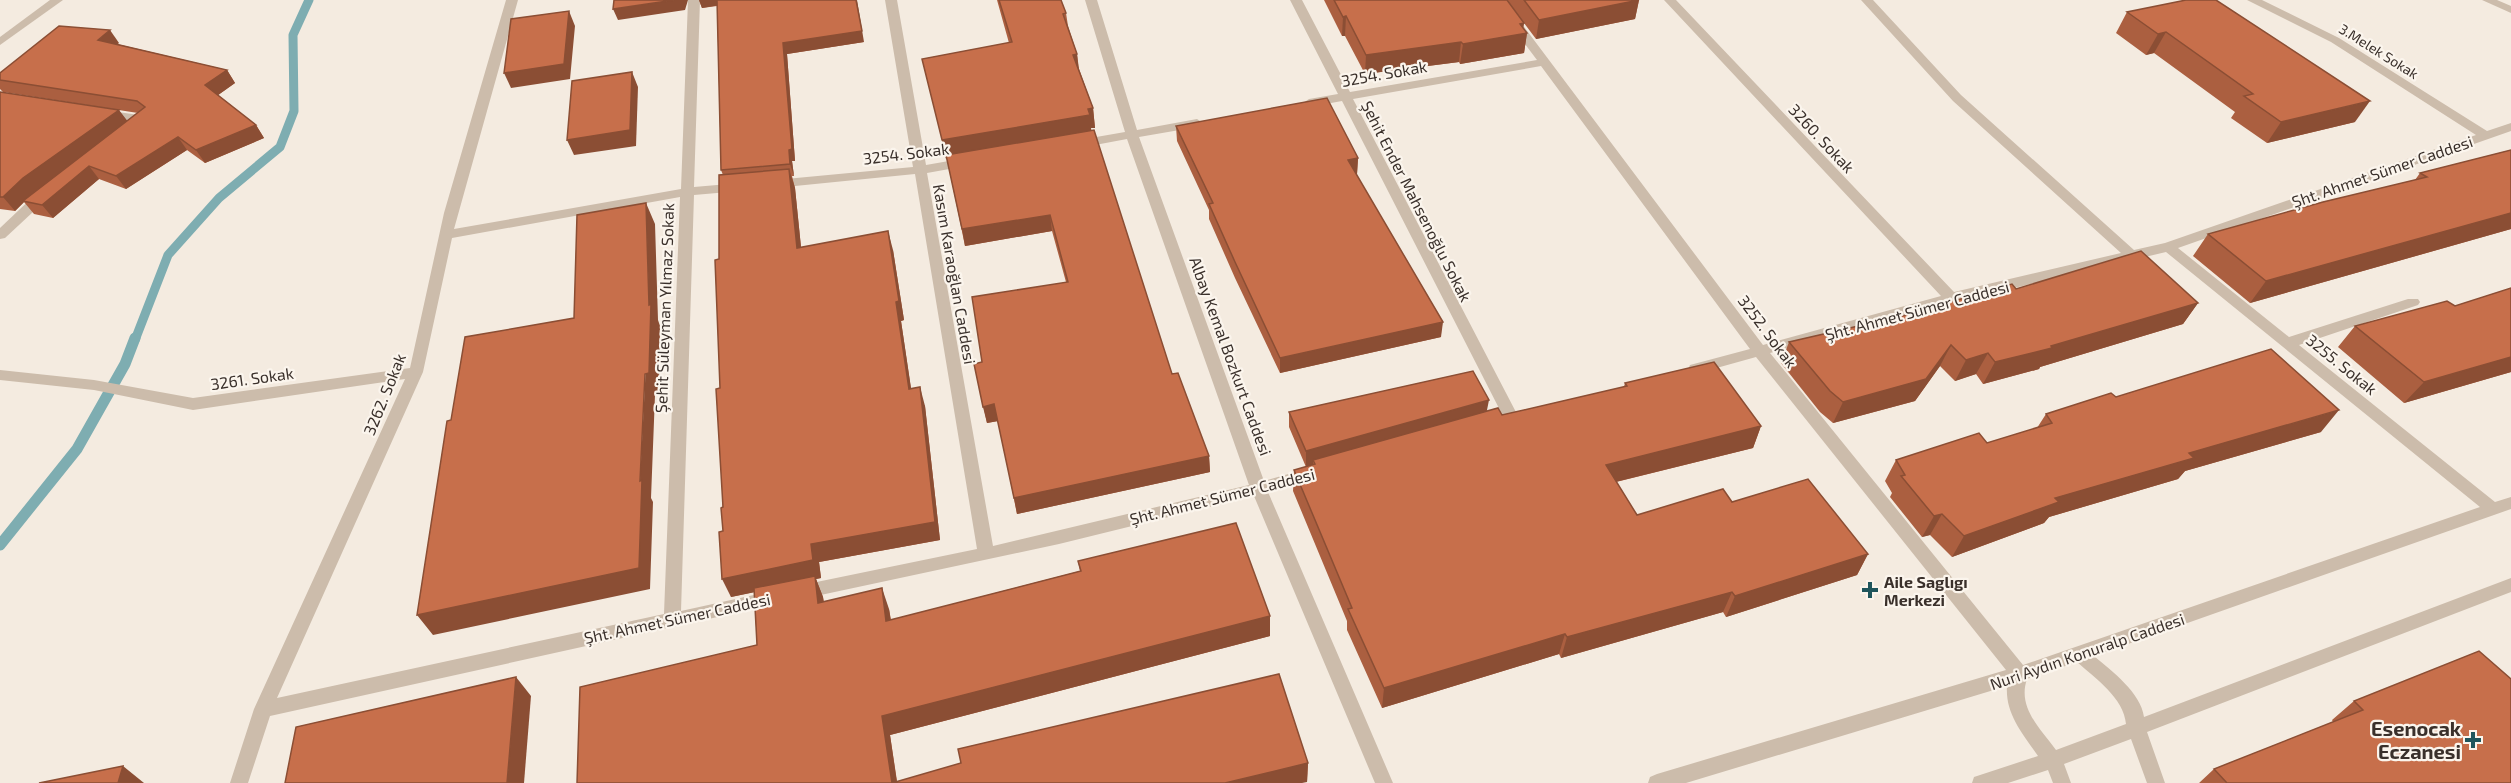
<svg xmlns="http://www.w3.org/2000/svg" width="2511" height="783" viewBox="0 0 2511 783" font-family="'Exo 2',sans-serif">
<style>
.lines{fill:none;stroke-linecap:round;stroke-linejoin:round}
.stream-far1{stroke:#7eadb1;stroke-width:9}
.stream{stroke:#7eadb1;stroke-width:11}
.minor{fill:#ccbcab;fill-rule:evenodd}
.wall{fill:#ab5f40}
.shaded-wall{fill:#8b4e34}
.building{fill:#c76f4b;stroke:#8b4e34;stroke-width:1.5}
.poi-dot{fill:#1f565d;stroke:#fbf5ed;stroke-width:2}
.labels{text-anchor:middle;dominant-baseline:central;stroke-width:4.5;stroke-linejoin:round;paint-order:stroke}
.far-street-label{font-size:14px;fill:#3a302b;stroke:#fbf5ed}
.street-label{font-size:16px;fill:#3a302b;stroke:#fbf5ed}
.poi-label{font-size:16px;font-weight:bold;fill:#3a302b;stroke:#fbf5ed;text-anchor:start}
.near-poi-label{font-size:20px;font-weight:bold;fill:#3a302b;stroke:#fbf5ed;text-anchor:end}
</style>
<rect width="100%" height="100%" fill="#f4ebe0"/>
<g class="lines">
<!-- stream-far1 -->
<path class="stream-far1" d="M135,340L168,255L219,198L280,147L294,111L293,35L309,0"/>
<!-- stream -->
<path class="stream" d="M0,545L77,449L125,364L135,338"/>
<!-- minor -->
<g class="minor">
<path d="M50,0H63L0,45V37Z"/>
<path d="M506,0H518L454,229L681,189L688,0H700L694,187L740,183L746,187L740,191L694,195L681,611L772,591L778,593L781,598L778,603L772,605L270,716L248,783H230L254,709L405,379L193,410L94,390L0,380V370L94,380L193,398L410,368L444,213ZM680,197L664,614L277,698L423,372L452,238Z"/>
<path d="M885,0H897L926,165L966,158L972,162L966,166L927,173L993,546L1249,485L1127,139L1079,148L1073,144L1079,140L1125,132L1085,0H1097L1137,130L1197,119L1203,123L1197,127L1139,137L1264,481L1313,467L1319,469L1321,473L1319,477L1268,492L1393,783H1375L1254,496L1059,544L802,599L796,597L793,592L796,587L802,585L977,549L915,174L775,188L769,184L775,180L913,167Z"/>
<path d="M1290,0H1302L1350,92L1537,60L1492,0H1504L1763,345L1941,296L1664,0H1676L1954,292L2121,253L1953,101L1861,0H1873L1961,95L2134,250L2165,243L2476,135L2331,42L2247,0H2262L2339,38L2487,131L2511,123V131L2178,248L2289,337L2408,299H2418L2420,302L2418,305L2299,345L2495,502L2511,497V509L2094,656C2112,671 2141,693 2144,717L2511,578V592L2147,732L2165,783H2147L2131,739L2064,764L2071,783H2053L2048,770L2008,783H1972L1974,777L2038,756C2023,734 2005,714 2007,686L1686,783H1648L1650,777L1657,774L2006,670L1756,357L1695,374L1690,373L1688,369L1690,365L1750,349L1541,66L1353,99L1518,416L1515,420H1505L1342,101L1309,107L1303,103L1309,99L1338,94ZM2166,252L2480,507L2023,665L1770,353L1951,303ZM2077,662C2095,678 2124,698 2126,724L2056,750C2041,729 2017,708 2027,679Z"/>
<path d="M2482,0H2497L2511,6V13Z"/>
<path d="M104,110L146,116L152,120L142,127L138,126L136,122L100,117L98,114Z"/>
<path d="M43,191L48,192L50,195L48,198L5,238L0,239V228L38,192Z"/>
</g>
</g>
<!-- wall -->
<g class="wall">
<path d="M699,0L864,42L787,54L795,161H792L794,176H792L795,188L801,247L893,250L904,320L901,321L911,389L925,406L940,540L819,562L821,578L816,579L823,597L824,602L889,609L891,620L1080,571L1078,561L1270,616V636L890,735L897,781L1308,763L1307,782L577,783L757,645L754,592L731,597L723,531L719,259L723,175L721,170L717,6L702,8Z"/>
<path d="M997,0H1061L1066,13L1068,26L1077,54L1079,69L1093,108L1095,128H1091V130L1172,374L1209,456L1210,472L1017,514L998,421L987,423L974,364L982,362L1066,282L1052,231L965,246L947,159L922,59L1009,43Z"/>
<path d="M1324,0H1639L1635,19L1536,39L1524,23L1523,28L1527,33L1524,53L1460,64L1459,62L1365,74L1345,36H1342Z"/>
<path d="M2127,12L2355,122L2267,143L2231,118L2235,112L2154,53L2146,55L2116,33Z"/>
<path d="M119,43L117,44L227,70L235,83L218,95L256,125L264,138L205,163L187,150L126,189L99,179L53,218L34,214L24,202L15,211L0,209V92L127,121L138,113L3,92L0,89V80Z"/>
<path d="M1176,126L1358,158L1357,174H1356L1441,337L1280,373L1235,278L1209,219V210L1177,141Z"/>
<path d="M2511,150V229L2250,303L2193,256L2208,234L2415,180L2420,173Z"/>
<path d="M2511,288V372L2404,403L2338,347L2355,326L2455,306Z"/>
<path d="M2016,289L2198,303L2183,324L2040,367L2039,369L1983,384L1976,374L1955,381L1940,366L1915,401L1833,423L1820,412L1781,363L1789,342Z"/>
<path d="M1625,383L1761,426L1753,448L1616,482L1637,515L1732,502L1868,554L1857,575L1726,617L1723,612L1561,658L1559,654L1382,708L1347,630V621L1293,491L1294,470L1306,467L1289,427V412L1487,411L1502,415L1624,387Z"/>
<path d="M2116,397L2321,432L2185,471L2178,479L2049,517L2044,523L1952,557L1930,535L1922,537L1890,497L1892,493L1885,481L1896,460L1987,443L2037,428L2046,414Z"/>
<path d="M2354,701L2511,783H2199L2214,769L2333,722L2332,720Z"/>
</g>
<!-- shaded-wall -->
<g class="shaded-wall">
<path d="M674,0H688L685,10L618,20L613,9Z"/>
<path d="M699,0H718L720,5L702,8Z"/>
<path d="M857,0L864,42L787,54L795,161H792L794,176L790,164L789,150L783,43Z"/>
<path d="M1639,0L1635,19L1536,39L1539,20Z"/>
<path d="M569,11L575,26L570,79L511,88L504,73Z"/>
<path d="M1346,16L1345,36H1342L1343,17Z"/>
<path d="M1524,23L1522,34L1527,33L1524,53L1460,64L1463,44Z"/>
<path d="M110,30L119,43L107,53L98,40Z"/>
<path d="M2166,32L2154,53L2146,55L2158,34Z"/>
<path d="M1461,42L1459,62L1365,74L1366,55Z"/>
<path d="M1077,54L1079,73L1073,55Z"/>
<path d="M227,70L235,83L214,98L205,85Z"/>
<path d="M632,72L638,87L636,146L574,155L567,140Z"/>
<path d="M2370,101L2355,122L2267,143L2281,122Z"/>
<path d="M1093,108L1095,128H1091L1092,134L946,159L942,140Z"/>
<path d="M119,110L129,123L23,201L24,202L15,211L3,197L23,178Z"/>
<path d="M256,125L264,138L205,163L196,150Z"/>
<path d="M178,137L187,150L126,189L116,176Z"/>
<path d="M1358,158L1357,174L1347,175L1348,160Z"/>
<path d="M89,166L99,179L53,218L42,205Z"/>
<path d="M789,169L795,188L803,267L797,248Z"/>
<path d="M646,203L655,224L658,320L660,326L659,395H655L651,498L653,502L650,589L433,635L417,615L640,481L649,305Z"/>
<path d="M2511,213V229L2250,303L2266,281Z"/>
<path d="M1050,215L1052,231L965,246L962,229Z"/>
<path d="M888,231L893,250L904,320L901,321L914,408L909,389L896,302Z"/>
<path d="M2198,303L2183,324L2040,367L2039,369L1983,384L1995,362Z"/>
<path d="M1443,322L1441,337L1280,373V358Z"/>
<path d="M1951,345L1940,366L1915,401L1833,423L1843,402Z"/>
<path d="M1988,353L1976,374L1955,381L1966,360Z"/>
<path d="M2511,357V372L2404,403L2424,382Z"/>
<path d="M920,387L925,406L940,540L819,562L821,578L816,579L823,597L826,624L818,603L815,580L731,597L722,579L811,544Z"/>
<path d="M1489,400L1486,415L1313,460V465L1306,467V451Z"/>
<path d="M994,404L998,421L987,423L983,407Z"/>
<path d="M2339,410L2321,432L2185,471L2178,479L2049,517L2044,523L1952,557L1964,536L2055,498L2189,453Z"/>
<path d="M1761,426L1753,448L1599,486L1606,465Z"/>
<path d="M1209,456L1210,472L1017,514L1014,498Z"/>
<path d="M1942,514L1930,535L1922,537L1934,516Z"/>
<path d="M1868,554L1857,575L1726,617L1735,596Z"/>
<path d="M882,588L889,609L894,642L886,621Z"/>
<path d="M1732,592L1723,612L1561,658L1567,637Z"/>
<path d="M1270,616V636L890,735L897,783H892L882,716Z"/>
<path d="M1565,634L1559,654L1382,708L1384,688Z"/>
<path d="M516,677L531,696L524,783H507Z"/>
<path d="M1308,763L1307,782L1302,783H1225Z"/>
<path d="M123,766L144,783H118Z"/>
</g>
<!-- building -->
<g class="building">
<path d="M614,0H674L613,9Z"/>
<path d="M717,0H856L862,31L783,43L792,149L789,150L790,164L721,170Z"/>
<path d="M999,0H1061L1066,13L1063,14L1077,54L1073,55L1093,108L1088,109L1090,115L942,140L922,59L1012,42Z"/>
<path d="M1334,0H1507L1524,23L1520,24L1527,33L1463,44L1461,42L1366,55L1346,16L1343,17Z"/>
<path d="M1524,0H1639L1539,20Z"/>
<path d="M2186,0H2216L2370,101L2281,122L2244,96L2253,94L2166,32L2158,34L2127,12Z"/>
<path d="M569,11L564,64L504,73L511,19Z"/>
<path d="M59,26L110,30L98,40L227,70L205,85L256,125L196,150L178,137L116,176L89,166L42,205L23,201L145,107L137,101L0,80V73Z"/>
<path d="M632,72L630,130L567,140L572,81Z"/>
<path d="M0,92L119,110L23,178L3,197H0Z"/>
<path d="M1327,98L1358,158L1348,160L1443,322L1280,358L1235,262L1209,204L1213,203L1176,126Z"/>
<path d="M1094,130L1172,374L1178,373L1209,456L1014,498L994,404L983,407L974,364L982,362L972,297L1068,282L1050,215L962,229L946,155Z"/>
<path d="M2511,150V213L2266,281L2208,234L2323,202L2427,177L2420,173Z"/>
<path d="M789,169L797,248L888,231L899,301L896,302L909,389L920,387L935,522L811,544L813,560L722,579L719,532L723,531L721,508L723,507L716,389L720,388L715,260L719,259V175Z"/>
<path d="M646,203L649,305L651,304L649,373L645,374L640,481L642,480L639,568L417,615L447,421L451,420L465,337L574,318L577,215Z"/>
<path d="M2141,251L2198,303L2051,346L2052,348L1995,362L1988,353L1966,360L1951,345L1926,379L1843,402L1830,391L1789,342L1906,315L2012,284L2016,289Z"/>
<path d="M2511,288V357L2424,382L2355,326L2447,301L2455,306Z"/>
<path d="M2271,349L2339,410L2189,453L2194,458L2055,498L2059,502L1964,536L1942,514L1934,516L1901,476L1905,475L1896,460L1979,433L1987,443L2052,423L2046,414L2111,393L2116,397Z"/>
<path d="M1714,362L1761,426L1606,465L1637,515L1723,489L1732,502L1808,479L1868,554L1735,596L1732,592L1567,637L1565,634L1384,688L1348,609L1352,608L1294,470L1315,464L1313,460L1498,408L1502,415L1627,386L1625,383Z"/>
<path d="M1473,371L1489,400L1306,451L1289,412Z"/>
<path d="M1236,523L1270,616L882,716L892,783L961,763L958,749L1279,674L1308,763L1225,783H577L580,687L757,645L754,588L815,576L818,603L882,588L886,621L1081,571L1078,561Z"/>
<path d="M2479,651L2511,679V783H2227L2214,769L2363,710L2354,701Z"/>
<path d="M516,677L507,783H285L296,727Z"/>
<path d="M123,766L118,783H39Z"/>
</g>
<!-- markers -->
<g class="poi-dot">
<path d="M1867 581h6v6h6v6h-6v6h-6v-6h-6v-6h6z"/>
<path d="M2470 731h6v6h6v6h-6v6h-6v-6h-6v-6h6z"/>
</g>
<g class="labels">
<!-- far-street labels -->
<g class="far-street-label">
<text transform="translate(2379 51) rotate(32)">3.Melek Sokak</text>
</g>
<!-- street labels -->
<g class="street-label">
<text transform="translate(1384 73) rotate(-10)">3254. Sokak</text>
<text transform="translate(1822 138) rotate(47)">3260. Sokak</text>
<text transform="translate(906 153) rotate(-7)">3254. Sokak</text>
<text transform="translate(2382 171) rotate(-19)">Şht. Ahmet Sümer Caddesi</text>
<text transform="translate(1417 201) rotate(63)">Şehit Ender Mahsenoğlu Sokak</text>
<text transform="translate(955 274) rotate(80)">Kasım Karaoğlan Caddesi</text>
<text transform="translate(664 308) rotate(-88)">Şehit Süleyman Yılmaz Sokak</text>
<text transform="translate(1917 310) rotate(-15)">Şht. Ahmet Sümer Caddesi</text>
<text transform="translate(1768 331) rotate(53)">3252. Sokak</text>
<text transform="translate(1231 356) rotate(70)">Albay Kemal Bozkurt Caddesi</text>
<text transform="translate(2342 364) rotate(39)">3255. Sokak</text>
<text transform="translate(252 378) rotate(-8)">3261. Sokak</text>
<text transform="translate(384 394) rotate(-68)">3262. Sokak</text>
<text transform="translate(1222 496) rotate(-14)">Şht. Ahmet Sümer Caddesi</text>
<text transform="translate(677 618) rotate(-12)">Şht. Ahmet Sümer Caddesi</text>
<text transform="translate(2087 651) rotate(-19)">Nuri Aydın Konuralp Caddesi</text>
</g>
<!-- poi labels -->
<g class="poi-label">
<text x="1884" y="581">Aile Saglıgı<tspan x="1884" dy="18">Merkezi</tspan></text>
</g>
<!-- near-poi labels -->
<g class="near-poi-label">
<text x="2461" y="728">Esenocak<tspan x="2461" dy="23">Eczanesi</tspan></text>
</g>
</g>
</svg>
